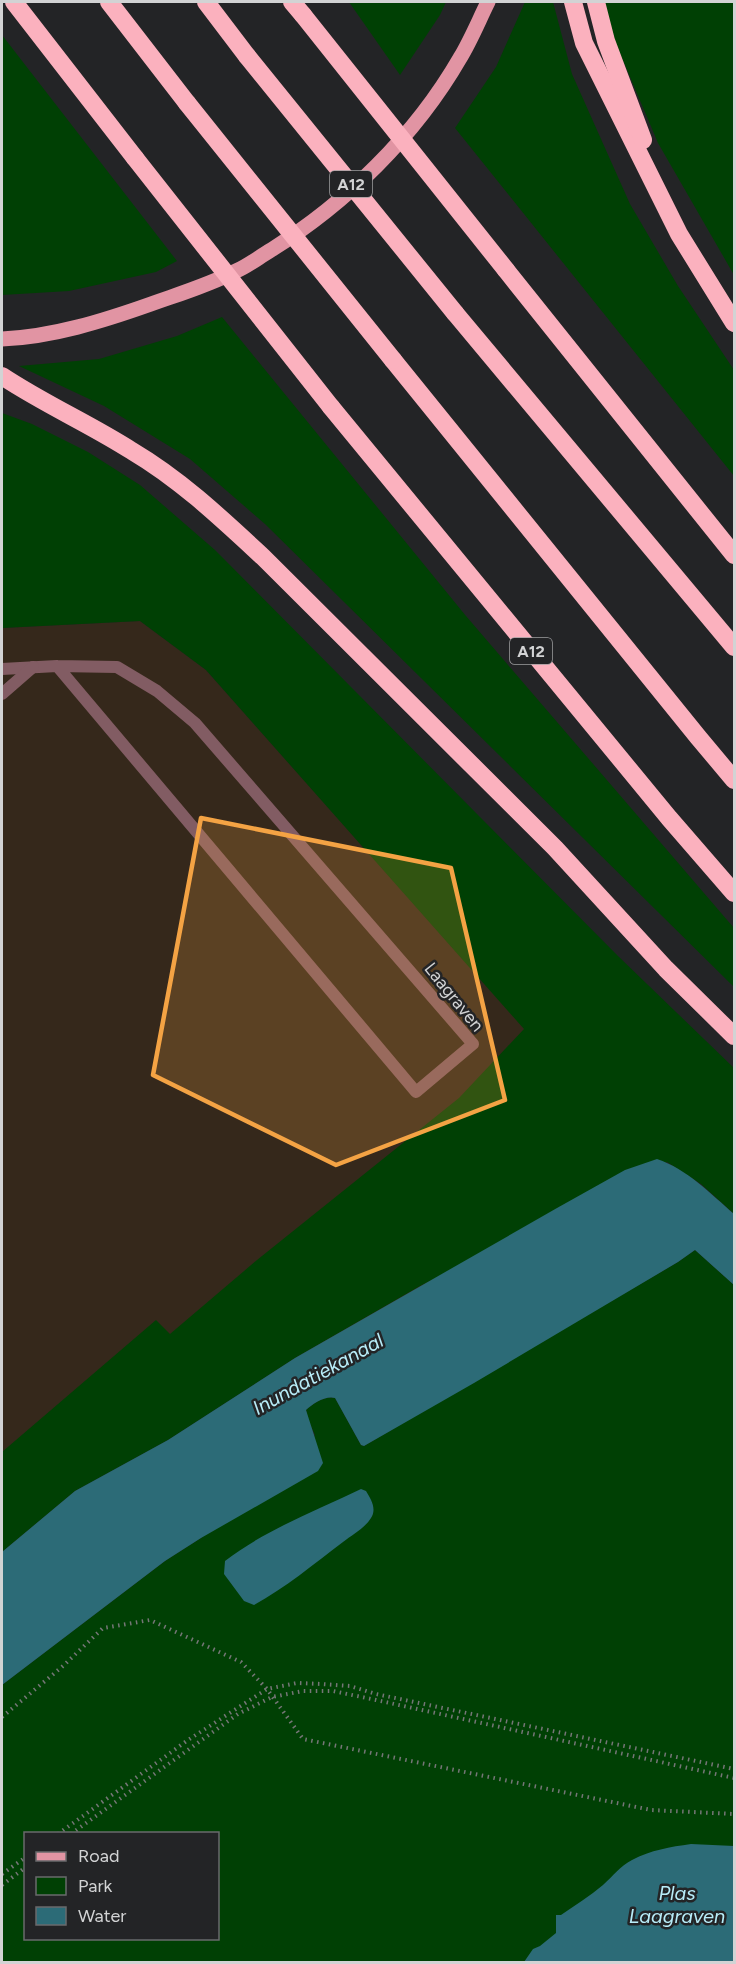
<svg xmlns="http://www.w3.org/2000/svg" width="736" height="1964" viewBox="0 0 736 1964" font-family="Figtree,sans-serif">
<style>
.commercial{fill:#35281b}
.green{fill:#004004;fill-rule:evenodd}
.water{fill:#2c6b77}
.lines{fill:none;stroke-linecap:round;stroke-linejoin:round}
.path{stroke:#757677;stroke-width:4;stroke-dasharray:1.5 4.5;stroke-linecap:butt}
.lane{stroke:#825c63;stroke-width:12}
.primary{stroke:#e194a3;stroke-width:15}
.highway{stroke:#fbb1be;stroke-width:18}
.highway-bridge{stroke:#fbb1be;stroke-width:18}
.marked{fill:#f4a344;fill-opacity:0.2;stroke:#f4a344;stroke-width:4.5;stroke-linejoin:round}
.labels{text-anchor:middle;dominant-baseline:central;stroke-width:5;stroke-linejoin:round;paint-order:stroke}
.shield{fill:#232426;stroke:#9e9ea0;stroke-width:1.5}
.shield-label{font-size:16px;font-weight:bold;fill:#d2d3d4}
.street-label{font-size:18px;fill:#d2d3d4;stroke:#232426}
.water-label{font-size:20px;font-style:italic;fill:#b8edf9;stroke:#232426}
</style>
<rect width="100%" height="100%" fill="#232426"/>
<!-- commercial -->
<path class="commercial" d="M140,621L206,670L525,1029L667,1163L295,1358L75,1491L2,1552V628Z"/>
<!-- green -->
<g class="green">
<path d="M349,2H446L440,15L400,75Z"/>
<path d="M525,2H553L572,74L630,204L678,286L734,370V476L455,128L496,67Z"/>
<path d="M605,2H734V275L658,143L611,32Z"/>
<path d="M2,35L177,261L156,272L69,291L2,295Z"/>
<path d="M222,317L466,616L734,928V987L265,524L190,459L104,406L19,366L99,359L177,336Z"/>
<path d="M2,413L32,424L88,452L140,485L215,550L618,956L734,1068V1214L701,1184L667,1162L420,1286L295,1358L168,1440L75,1491L2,1552V1452L156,1320L170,1334L257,1260L459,1098L524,1029L206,670L140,621L2,628Z"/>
<path d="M695,1250L734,1285V1962H2V1685L165,1561L201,1538L315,1435L309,1422L306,1410C312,1404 326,1395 335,1398L361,1445L364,1446L678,1262ZM26,1834H218V1938H26Z"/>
</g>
<!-- water -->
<g class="water">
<path d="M657,1159C687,1169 711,1194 734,1214V1285L695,1250L678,1262L474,1383L364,1446L361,1445L335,1398C326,1395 312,1404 306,1410L323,1463L318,1471L201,1538L165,1561L2,1685V1552L75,1491L168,1440L295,1358L557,1208L625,1170Z"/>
<path d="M361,1489L366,1491C371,1499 377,1509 371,1518C365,1528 352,1535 343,1542C314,1564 285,1588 254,1605L244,1601L224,1574L225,1561C265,1530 315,1511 361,1489Z"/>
<path d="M691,1844L734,1846V1962H524L533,1949L540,1946L556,1933V1915H561C575,1905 590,1896 603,1885C613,1876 620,1866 632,1860C651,1850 670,1847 691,1844Z"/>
</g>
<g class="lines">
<!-- path -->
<g class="path">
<path d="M2,1717L63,1666L103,1628L150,1620L241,1662L267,1689L303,1739L651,1810L734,1814"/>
<path d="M58,1834L188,1740L267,1689L297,1683L321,1684L350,1686L376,1694L734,1769"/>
<path d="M71,1834L238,1714L272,1697L303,1691H333L376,1700L734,1778"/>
<path d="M2,1874L26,1857"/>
<path d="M2,1885L26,1867"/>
</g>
<!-- lane -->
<g class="lane">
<path d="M2,669L57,666L117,667L157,691L195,723L473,1044L416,1092L57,666"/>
<path d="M2,694L33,667"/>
</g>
<!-- primary -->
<path class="primary" d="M2,339C52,337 103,321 151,304C179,294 209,285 236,271C248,266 259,257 271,250C346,203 415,136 460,58C471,40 479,20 488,2"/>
<!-- highway -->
<g class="highway">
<path d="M14,2L135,158"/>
<path d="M109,2L187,103"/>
<path d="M206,2L247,56"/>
<path d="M292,2L303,15"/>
<path d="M573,2L584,43L679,234L734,323"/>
<path d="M596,2L606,41L643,140"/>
<path d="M506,270L734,555"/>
<path d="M455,313L734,647"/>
<path d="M393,360L698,737L734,780"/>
<path d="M2,376C44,404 90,424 132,451C181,480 222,519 263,557L555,848L666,969L734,1036"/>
<path d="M331,407L669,818L734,893"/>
</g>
<!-- highway-bridge -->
<g class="highway-bridge">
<path d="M303,15L506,270"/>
<path d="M247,56L455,313"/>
<path d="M187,103L393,360"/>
<path d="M135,158L331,407"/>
</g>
</g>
<!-- marked area -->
<path class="marked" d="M201,818L451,868L505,1100L336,1165L153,1075Z"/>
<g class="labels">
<!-- shield labels -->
<g class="shield">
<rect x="330" y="171" width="42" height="26" rx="4.5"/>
<rect x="510" y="638" width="42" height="26" rx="4.5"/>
</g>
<g class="shield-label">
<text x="351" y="184">A12</text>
<text x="531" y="651">A12</text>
</g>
<!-- street labels -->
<g class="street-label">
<text transform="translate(454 997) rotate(51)">Laagraven</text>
</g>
<!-- water labels -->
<g class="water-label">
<text transform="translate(318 1374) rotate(-29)">Inundatiekanaal</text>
<text x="677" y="1893">Plas<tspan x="677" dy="23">Laagraven</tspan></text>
</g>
</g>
<!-- border -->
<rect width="736" height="1964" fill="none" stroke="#d2d3d4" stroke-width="6"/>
<!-- legend -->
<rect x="24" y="1832" width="195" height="108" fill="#232426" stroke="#696a6c" stroke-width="1.5"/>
<rect x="36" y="1852" width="30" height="9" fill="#e194a3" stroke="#696a6c" stroke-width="1.5"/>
<text x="78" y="1862" font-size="18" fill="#d2d3d4">Road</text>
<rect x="36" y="1877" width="30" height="18" fill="#004004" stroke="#696a6c" stroke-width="1.5"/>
<text x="78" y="1892" font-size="18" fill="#d2d3d4">Park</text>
<rect x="36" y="1907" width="30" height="18" fill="#2c6b77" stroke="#696a6c" stroke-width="1.5"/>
<text x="78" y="1922" font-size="18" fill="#d2d3d4">Water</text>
</svg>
